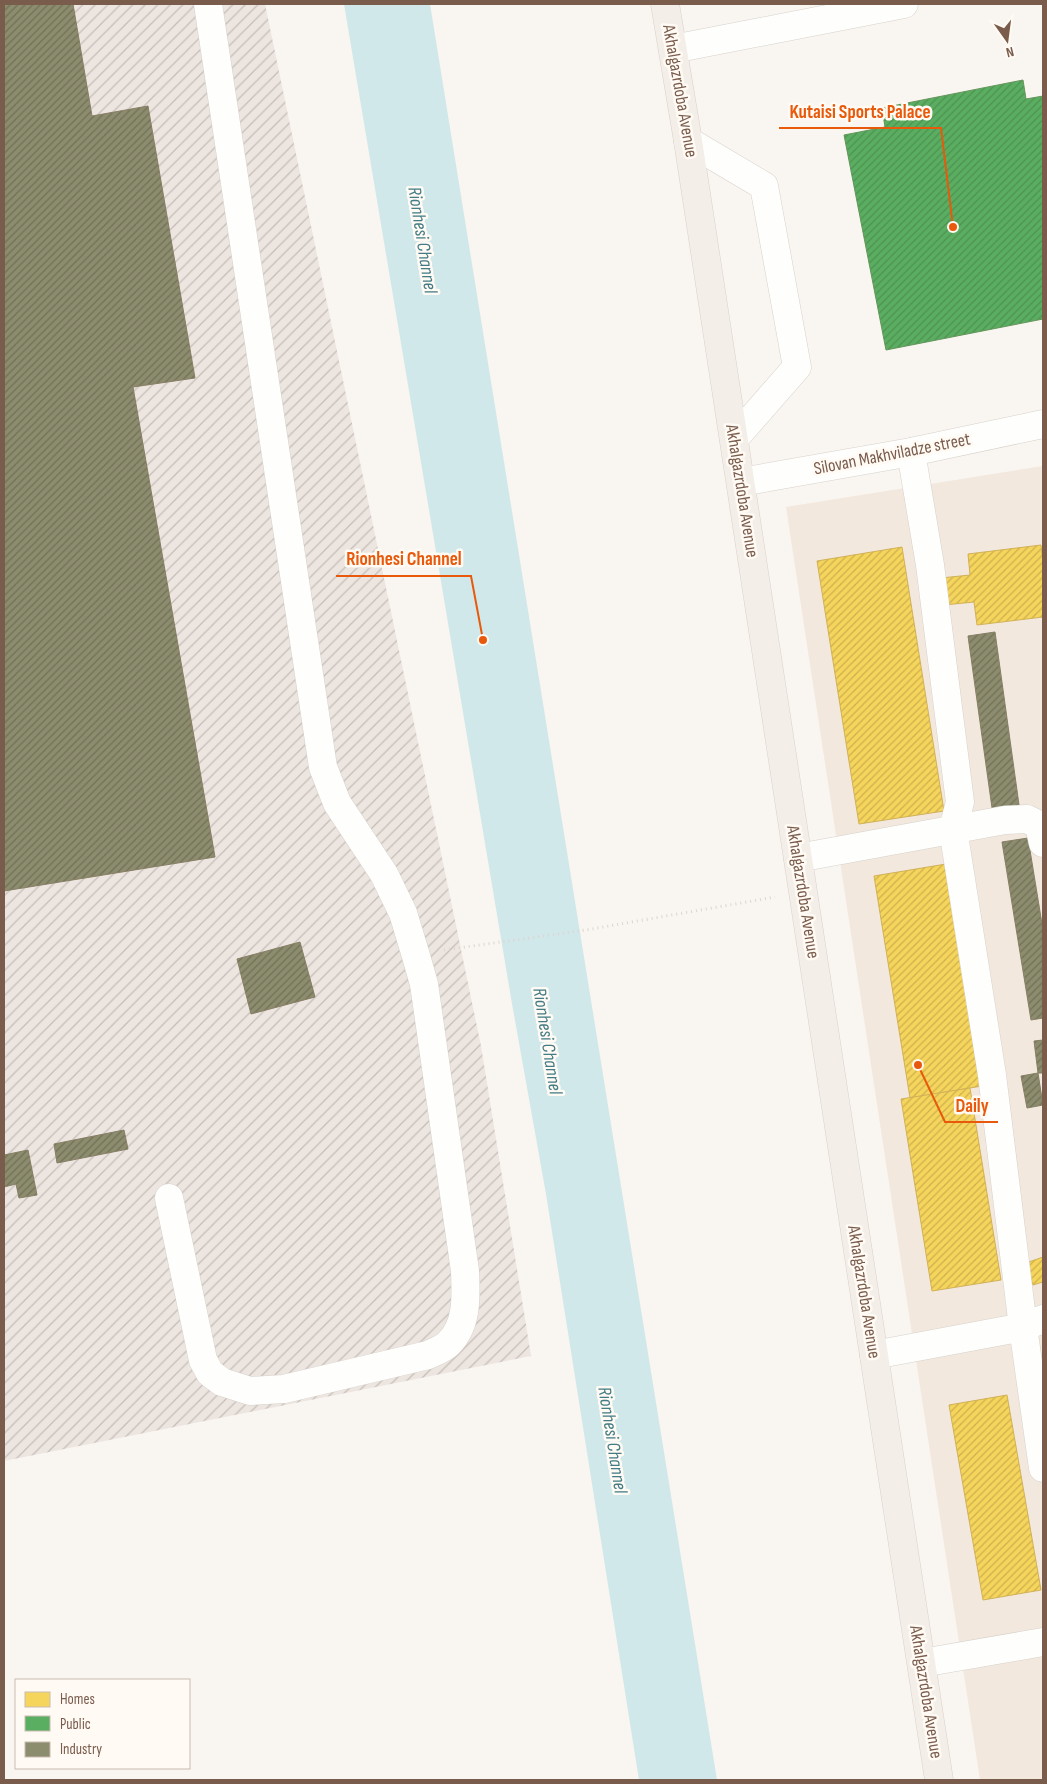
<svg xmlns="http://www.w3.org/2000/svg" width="1047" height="1784" viewBox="0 0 1047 1784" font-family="'Sofia Sans Condensed',sans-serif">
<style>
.residential{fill:#f2e8de}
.industrial{fill:url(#industrial-furrows)}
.water{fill:#d0e8ea}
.homes{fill:url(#homes-hatch);stroke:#d1b158}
.public{fill:url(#public-hatch);stroke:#64955b}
.industry{fill:url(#industry-hatch);stroke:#877e64}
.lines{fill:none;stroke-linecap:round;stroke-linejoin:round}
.minor-casing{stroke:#d7d1cb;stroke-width:29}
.major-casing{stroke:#dad1cc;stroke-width:29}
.path{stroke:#dcd5d0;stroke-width:3;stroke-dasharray:1 4;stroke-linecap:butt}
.minor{stroke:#fefefd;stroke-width:28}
.major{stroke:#f3eee8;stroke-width:28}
.labels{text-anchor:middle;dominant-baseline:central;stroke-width:5;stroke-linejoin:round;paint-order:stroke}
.street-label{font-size:18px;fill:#7a5c4d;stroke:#fffaf3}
.water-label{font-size:19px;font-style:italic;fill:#437c86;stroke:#fffaf3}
.leader{fill:none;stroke:#e8590c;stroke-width:2}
.callout-dot{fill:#e8590c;stroke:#fffaf3;stroke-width:2}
.callout-label{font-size:19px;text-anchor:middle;font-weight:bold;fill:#e8590c;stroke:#fffaf3;stroke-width:5;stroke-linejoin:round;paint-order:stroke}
</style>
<defs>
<pattern id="industrial-furrows" width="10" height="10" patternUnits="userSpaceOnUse" patternTransform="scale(1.25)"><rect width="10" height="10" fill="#ede5e0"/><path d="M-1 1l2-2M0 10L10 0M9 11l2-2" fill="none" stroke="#c5bdb8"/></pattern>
<pattern id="homes-hatch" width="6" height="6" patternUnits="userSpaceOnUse" patternTransform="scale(1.25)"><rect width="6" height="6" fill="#f6d55c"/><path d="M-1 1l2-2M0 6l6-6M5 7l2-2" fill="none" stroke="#ccb04e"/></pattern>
<pattern id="public-hatch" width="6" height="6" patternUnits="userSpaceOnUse" patternTransform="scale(1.25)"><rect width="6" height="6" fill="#5aae61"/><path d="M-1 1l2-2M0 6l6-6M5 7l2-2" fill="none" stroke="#4f9152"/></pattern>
<pattern id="industry-hatch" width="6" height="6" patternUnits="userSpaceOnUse" patternTransform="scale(1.25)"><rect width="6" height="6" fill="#8c8c6e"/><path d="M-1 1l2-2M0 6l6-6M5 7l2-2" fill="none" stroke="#727058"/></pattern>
</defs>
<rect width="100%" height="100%" fill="#f9f5f0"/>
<!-- residential -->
<path class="residential" d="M1043,466V1780H980L786,507Z"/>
<!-- industrial -->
<path class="industrial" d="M4,4H265L481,1046L531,1356L4,1461Z"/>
<!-- water -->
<path class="water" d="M344,4H430L717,1780H639L546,1194L511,998Z"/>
<!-- homes -->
<g class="homes">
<path d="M1041,545L1043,564V617L977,625L974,602L944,605L941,578L970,575L968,554Z"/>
<path d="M902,547L944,811L859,824L817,561Z"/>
<path d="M952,863L988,1085L910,1098L874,876Z"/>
<path d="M970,1088L1001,1280L932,1291L901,1099Z"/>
<path d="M1043,1257V1282L1033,1285L1026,1263Z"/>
<path d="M1007,1395L1041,1590L983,1600L949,1405Z"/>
</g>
<!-- public -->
<path class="public" d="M1023,80L1026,99L1043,96V319L886,350L844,135L885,127L882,108Z"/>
<!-- industry -->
<g class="industry">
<path d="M4,4H73L92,116L148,106L195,378L133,387L215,857L4,891Z"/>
<path d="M995,632L1020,812L993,815L968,636Z"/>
<path d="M1028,838L1043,930V1018L1031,1020L1002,842Z"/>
<path d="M300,942L315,997L251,1014L237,959Z"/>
<path d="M1043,1040V1073H1038L1034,1041Z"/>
<path d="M1038,1073L1043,1105L1027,1108L1021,1076Z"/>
<path d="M124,1130L128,1149L57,1163L54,1144Z"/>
<path d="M28,1150L37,1195L19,1198L16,1184L4,1187V1155Z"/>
</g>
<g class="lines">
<!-- minor casing -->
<g class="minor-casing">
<g id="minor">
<path d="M673,49L904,4"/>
<path d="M688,141L764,186L797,367L734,439"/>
<path d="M911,452L930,565L960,802L953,829L992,1075L1023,1327L1043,1319"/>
<path d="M741,482L911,452L1043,424"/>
<path d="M798,858L1005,820L1027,819L1039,825L1043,843"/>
<path d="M169,1198L203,1360L210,1373L222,1382L250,1391L284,1389L428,1355C434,1352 443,1349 448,1344C468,1325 466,1296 465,1271L424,984L416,956L403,913L384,874L337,803L323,767L208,4"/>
<path d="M874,1355L1023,1327L1043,1468"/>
<path d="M922,1663L1043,1642"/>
</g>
</g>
<!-- major casing -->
<g class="major-casing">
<path id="major" d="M665,4L688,141L939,1780"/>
</g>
<!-- path -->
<path class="path" d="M444,950L586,930L775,897"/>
<!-- minor -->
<use href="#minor" class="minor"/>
<!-- major -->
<use href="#major" class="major"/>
</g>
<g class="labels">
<!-- street labels -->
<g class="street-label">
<text transform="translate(680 91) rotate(80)">Akhalgazrdoba Avenue</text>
<text transform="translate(892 454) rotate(-11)">Silovan Makhviladze street</text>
<text transform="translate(742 491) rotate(81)">Akhalgazrdoba Avenue</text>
<text transform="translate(803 892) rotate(81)">Akhalgazrdoba Avenue</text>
<text transform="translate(864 1292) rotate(81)">Akhalgazrdoba Avenue</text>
<text transform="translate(926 1692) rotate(81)">Akhalgazrdoba Avenue</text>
</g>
<!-- water labels -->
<g class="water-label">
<text transform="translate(422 240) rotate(81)">Rionhesi Channel</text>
<text transform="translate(547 1041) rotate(81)">Rionhesi Channel</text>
<text transform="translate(612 1440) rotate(81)">Rionhesi Channel</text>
</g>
</g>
<!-- callouts -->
<path class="leader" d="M953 227L941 128H779M483 640L471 576H336M918 1065L945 1122H998"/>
<g class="callout-dot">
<circle cx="953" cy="227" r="5"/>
<circle cx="483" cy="640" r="5"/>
<circle cx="918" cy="1065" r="5"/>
</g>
<g class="callout-label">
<text x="860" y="118">Kutaisi Sports Palace</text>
<text x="404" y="565">Rionhesi Channel</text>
<text x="972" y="1112">Daily</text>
</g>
<!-- border -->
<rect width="1047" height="1784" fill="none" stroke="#7a5c4d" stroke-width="10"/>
<!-- legend -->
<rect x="15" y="1679" width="175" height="90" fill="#fffaf3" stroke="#cabbb1"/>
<rect x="25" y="1692" width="25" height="15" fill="#f6d55c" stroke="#cabbb1"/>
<text x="60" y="1704" font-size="15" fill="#7a5c4d">Homes</text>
<rect x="25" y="1716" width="25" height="15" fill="#5aae61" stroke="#cabbb1"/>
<text x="60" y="1729" font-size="15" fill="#7a5c4d">Public</text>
<rect x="25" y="1742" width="25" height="15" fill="#8c8c6e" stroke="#cabbb1"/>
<text x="60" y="1754" font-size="15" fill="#7a5c4d">Industry</text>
<!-- north arrow -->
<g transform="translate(1007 40) rotate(166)" stroke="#fffaf3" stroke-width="4" paint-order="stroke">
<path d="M0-4L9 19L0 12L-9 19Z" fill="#7a5c4d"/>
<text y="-8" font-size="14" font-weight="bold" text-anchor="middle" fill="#7a5c4d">N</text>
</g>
</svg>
